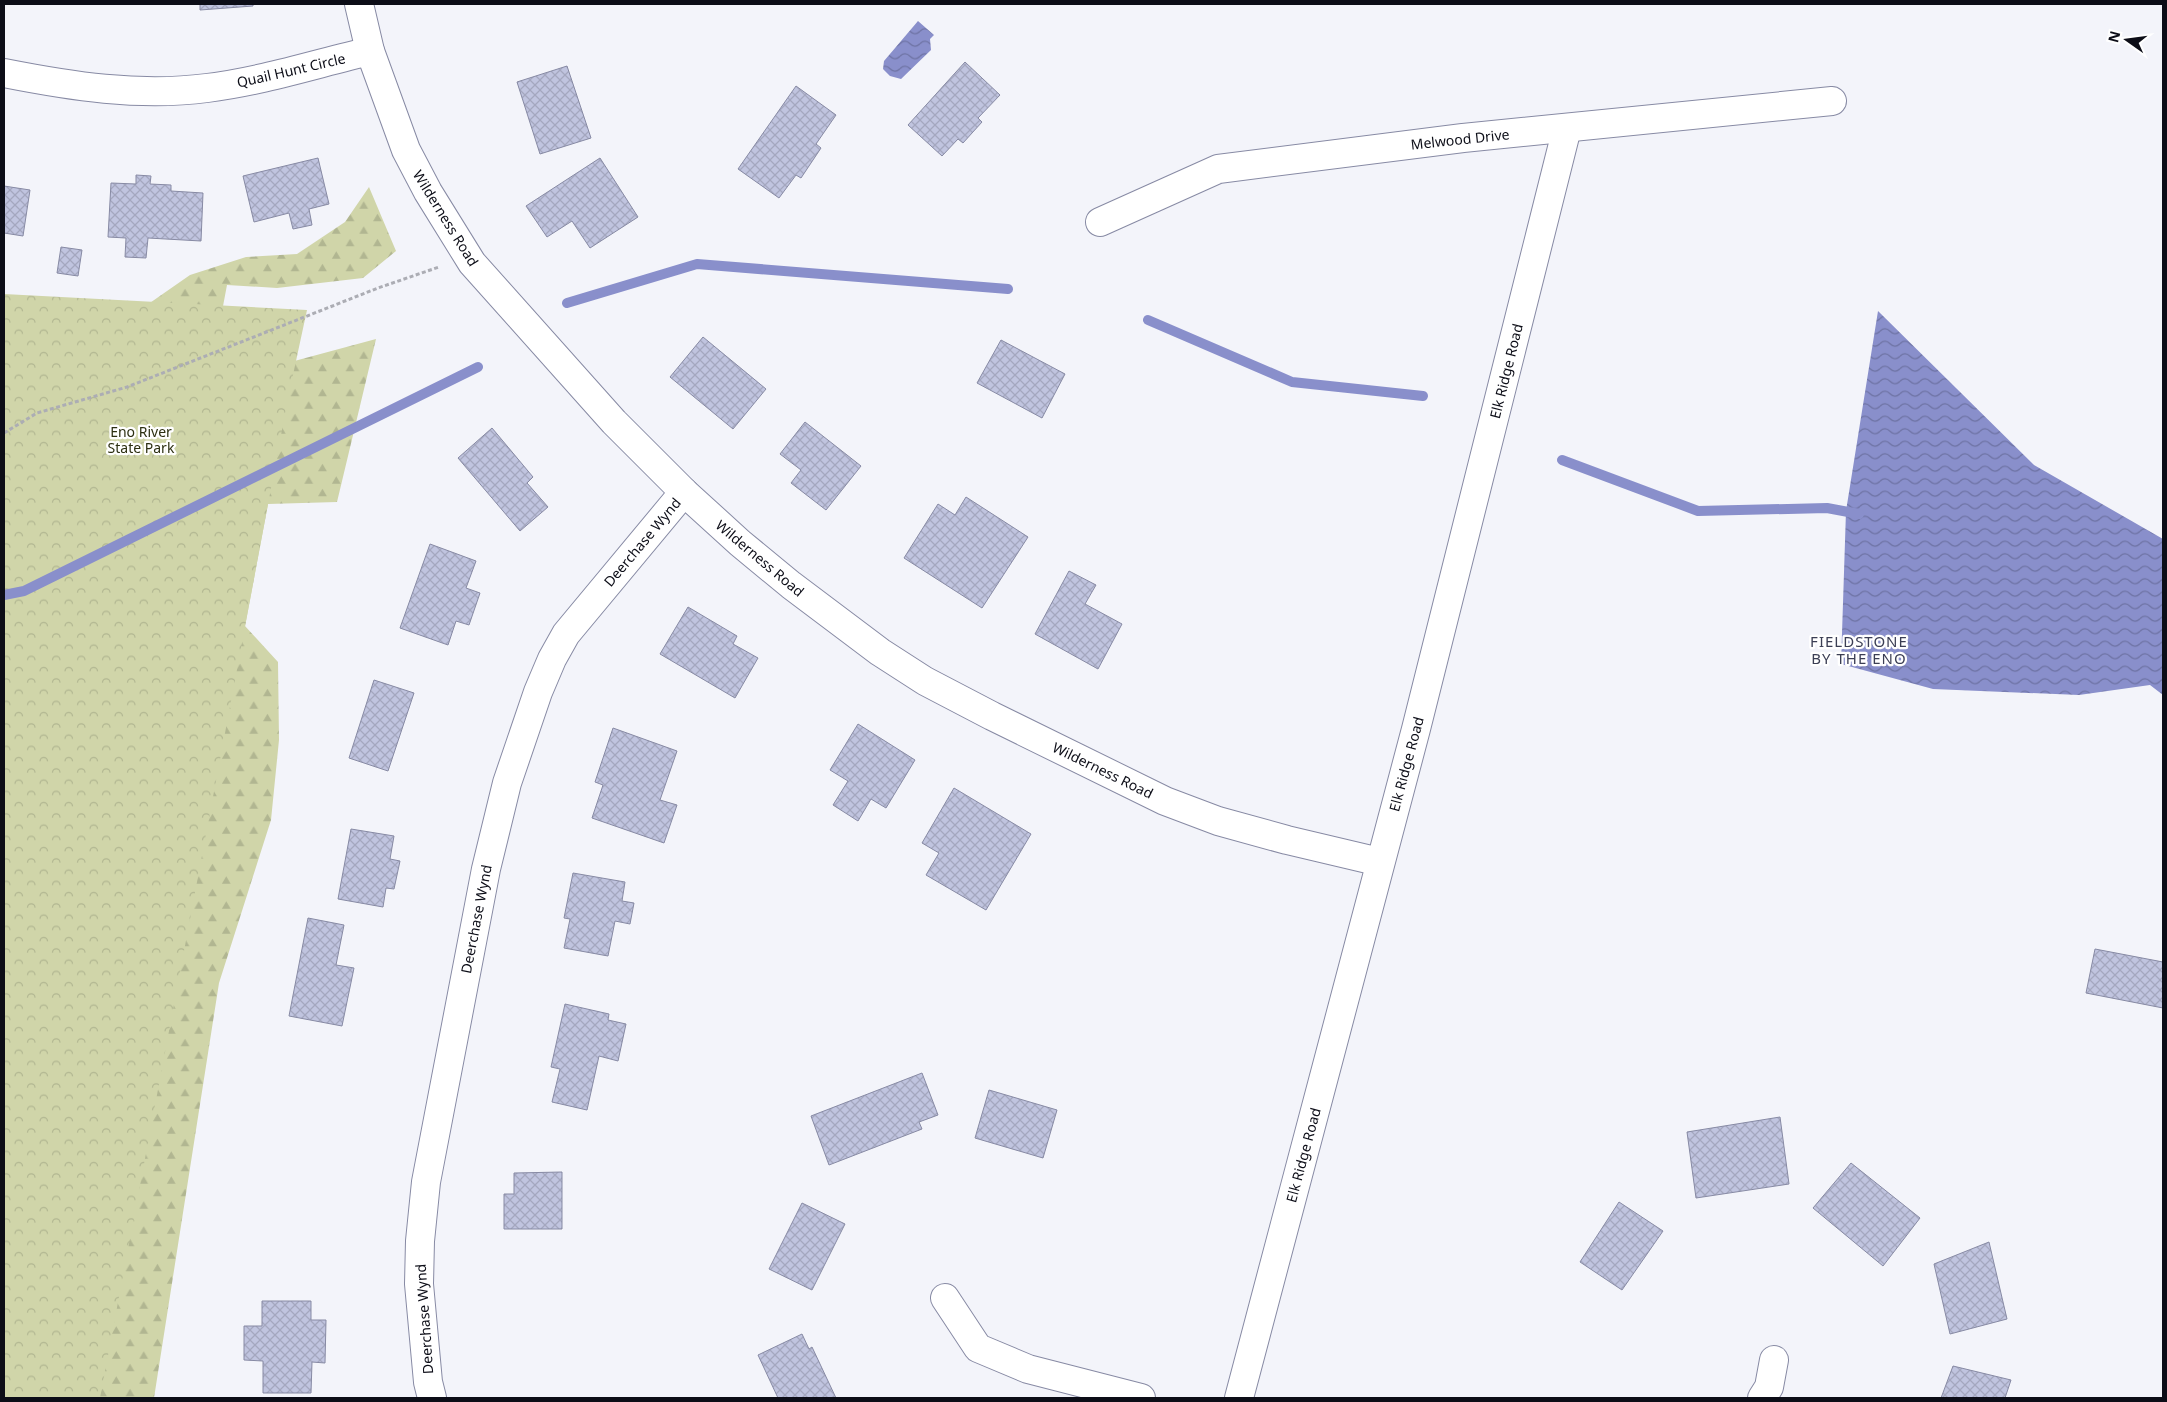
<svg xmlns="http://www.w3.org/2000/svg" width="2167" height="1402" viewBox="0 0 2167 1402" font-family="'Noto Sans',sans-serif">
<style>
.forest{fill:url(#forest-firs)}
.park{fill:url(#park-crowns)}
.water{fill:url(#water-waves)}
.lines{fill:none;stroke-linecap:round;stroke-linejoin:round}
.stream{stroke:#898fcb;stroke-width:10}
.building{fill:url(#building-cross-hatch);stroke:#878aa4}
.minor-casing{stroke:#878aa4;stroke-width:30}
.path{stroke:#acadb4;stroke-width:3;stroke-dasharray:4 2.5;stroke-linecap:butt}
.minor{stroke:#fff;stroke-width:28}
.labels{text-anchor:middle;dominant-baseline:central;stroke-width:4.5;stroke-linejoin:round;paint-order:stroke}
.street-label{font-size:14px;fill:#0c0d17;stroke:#fff}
.park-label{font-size:14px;fill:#2c2f11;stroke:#fff}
.neighbourhood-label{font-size:15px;letter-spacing:1px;fill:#3b3e54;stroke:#fff}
</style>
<defs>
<pattern id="forest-firs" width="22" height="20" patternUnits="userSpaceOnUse" patternTransform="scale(1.25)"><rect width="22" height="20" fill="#d0d5a9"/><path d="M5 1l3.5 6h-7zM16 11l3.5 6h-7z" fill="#b1b691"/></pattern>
<pattern id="park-crowns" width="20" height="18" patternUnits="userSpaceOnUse" patternTransform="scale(1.25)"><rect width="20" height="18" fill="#d0d5a9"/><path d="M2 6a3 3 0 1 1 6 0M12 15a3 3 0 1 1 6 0" fill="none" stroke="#b1b691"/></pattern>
<pattern id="water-waves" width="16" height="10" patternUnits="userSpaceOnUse" patternTransform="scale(1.25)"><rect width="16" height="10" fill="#898fcb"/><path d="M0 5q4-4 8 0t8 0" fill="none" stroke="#6e73a4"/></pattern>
<pattern id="building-cross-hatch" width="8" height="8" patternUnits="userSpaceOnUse" patternTransform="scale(1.25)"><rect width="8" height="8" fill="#c0c4df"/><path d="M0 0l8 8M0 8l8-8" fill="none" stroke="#a4a7bf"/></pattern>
</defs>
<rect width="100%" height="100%" fill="#f3f4fa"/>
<!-- forest -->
<path class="forest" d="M369,187L396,251L363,278L277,288L227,285L220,322L261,370L376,339L337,502L268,504L245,626L278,662L279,740L271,820L219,983L154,1398H4V306L134,314L190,275L246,257L297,254L345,222Z"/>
<!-- park -->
<path class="park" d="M4,294L307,310L288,398L100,1398H4Z"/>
<!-- water -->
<g class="water">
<path d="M918,21L934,35L930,39L931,50L901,79L890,76L883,69L884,61Z"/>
<path d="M1878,311L2034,465L2163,539V695L2150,685L2079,695L1933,689L1841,664L1846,511Z"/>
</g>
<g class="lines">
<!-- stream -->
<g class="stream">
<path d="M567,303L697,264L1008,289"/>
<path d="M1148,320L1292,382L1423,396"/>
<path d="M1562,460L1698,511L1827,508L1859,514"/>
<path d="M4,595L24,591L478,367"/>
</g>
</g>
<!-- building -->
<g class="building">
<path d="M200,4H253V6L200,10Z"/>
<path d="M965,62L1000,95L978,118L982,122L963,143L958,139L942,156L908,125Z"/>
<path d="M567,66L591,138L540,154L517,82Z"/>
<path d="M796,86L836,115L816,144L821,148L801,178L796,175L779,198L738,169Z"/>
<path d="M318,158L329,204L309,209L312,225L293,229L289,213L254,222L243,176Z"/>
<path d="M600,158L638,217L590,248L572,221L547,237L526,206Z"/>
<path d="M136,175L151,176L150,184L171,185V191L203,193L201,241L148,238L146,258L125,257L126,238L108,237L111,183L136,184Z"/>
<path d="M4,186L30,190L23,236L4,233Z"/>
<path d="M61,247L82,250L78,276L57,273Z"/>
<path d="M703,337L766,389L733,429L670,377Z"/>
<path d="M1001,340L1065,374L1042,418L977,383Z"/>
<path d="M805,422L861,466L826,510L791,483L801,470L780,454Z"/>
<path d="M492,428L533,477L527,483L548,507L520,531L458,458Z"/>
<path d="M966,497L1028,537L982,608L904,558L938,504L955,515Z"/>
<path d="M430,544L476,561L466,588L480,593L469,625L456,621L448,645L400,628Z"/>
<path d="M1069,571L1096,585L1085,604L1122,624L1098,669L1035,634Z"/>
<path d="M688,607L737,636L733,644L758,658L735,698L660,654Z"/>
<path d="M374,680L414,693L388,771L349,758Z"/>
<path d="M858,724L915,760L886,808L871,799L858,821L833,805L848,781L830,770Z"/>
<path d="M613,728L677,751L660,800L677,805L664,843L592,818L603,785L595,782Z"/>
<path d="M954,788L1031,834L986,910L926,875L939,853L922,843Z"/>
<path d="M351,829L394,836L390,859L400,861L394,889L386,888L383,907L338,899Z"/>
<path d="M573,873L625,882L622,901L634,903L630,924L615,921L608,956L564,948L570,919L564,918Z"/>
<path d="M308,918L344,925L336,965L354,968L342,1026L289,1016Z"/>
<path d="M2095,949L2163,962V1008L2086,993Z"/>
<path d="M565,1004L609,1014L608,1020L626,1024L618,1061L599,1056L587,1110L552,1102L560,1069L551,1067Z"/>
<path d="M922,1073L938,1115L919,1122L922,1129L829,1165L811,1116Z"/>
<path d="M989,1090L1057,1110L1043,1158L975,1138Z"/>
<path d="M1780,1117L1789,1184L1696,1198L1687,1132Z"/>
<path d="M1851,1163L1920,1218L1883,1266L1813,1208Z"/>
<path d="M562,1172V1229H504V1194H514V1173Z"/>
<path d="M1619,1202L1663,1231L1622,1290L1580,1262Z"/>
<path d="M802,1203L845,1224L812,1290L769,1269Z"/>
<path d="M1989,1242L2007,1319L1950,1334L1934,1264Z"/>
<path d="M262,1301H311V1320H326L325,1363L312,1362L311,1393H263V1361L244,1360V1326H262Z"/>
<path d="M802,1334L809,1349L812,1347L836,1398H778L758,1355Z"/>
<path d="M1953,1366L2011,1380L2005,1398H1941Z"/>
</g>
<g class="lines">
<!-- minor casing -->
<g class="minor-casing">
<g id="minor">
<path d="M359,4L370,51L406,150L428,192L472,263L614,422L684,492L740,543L791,585L880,652L925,681L992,716L1165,801L1218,821L1287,840L1380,862"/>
<path d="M4,73C70,86 139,97 207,88C263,81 315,64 370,51"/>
<path d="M1100,222L1218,169L1463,138L1832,101"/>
<path d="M945,1298L978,1348L1028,1369L1141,1398"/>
<path d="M432,1398L428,1382L419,1284L420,1241L426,1182L486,869L507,783L538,692L552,659L566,634L684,492"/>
<path d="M1239,1398L1416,729L1567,128"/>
<path d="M1762,1398L1769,1387L1774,1360"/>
</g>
</g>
<!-- path -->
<path class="path" d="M4,433L37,413L127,387L378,288L439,267"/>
<!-- minor -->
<use href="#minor" class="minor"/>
</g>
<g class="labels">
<!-- street labels -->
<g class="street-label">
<text transform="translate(291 70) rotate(-13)">Quail Hunt Circle</text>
<text transform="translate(1460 139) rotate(-6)">Melwood Drive</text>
<text transform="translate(446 218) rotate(58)">Wilderness Road</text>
<text transform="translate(1506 371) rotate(-76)">Elk Ridge Road</text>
<text transform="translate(642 542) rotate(-50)">Deerchase Wynd</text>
<text transform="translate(760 558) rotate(40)">Wilderness Road</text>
<text transform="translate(1406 764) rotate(-75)">Elk Ridge Road</text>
<text transform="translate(1103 770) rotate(26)">Wilderness Road</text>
<text transform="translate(476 919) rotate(-79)">Deerchase Wynd</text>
<text transform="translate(1303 1155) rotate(-75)">Elk Ridge Road</text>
<text transform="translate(424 1319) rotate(-94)">Deerchase Wynd</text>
</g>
<!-- park labels -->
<g class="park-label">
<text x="141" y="431">Eno River<tspan x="141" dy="16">State Park</tspan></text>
</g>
<!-- neighbourhood labels -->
<g class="neighbourhood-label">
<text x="1859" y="641">FIELDSTONE<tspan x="1859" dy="17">BY THE ENO</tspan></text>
</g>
</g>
<!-- border -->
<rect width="2167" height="1402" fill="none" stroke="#0c0d17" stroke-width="10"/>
<!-- north arrow -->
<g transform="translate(2127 40) rotate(284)" stroke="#ffffff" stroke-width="4" paint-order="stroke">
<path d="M0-4L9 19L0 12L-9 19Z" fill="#0c0d17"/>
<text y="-8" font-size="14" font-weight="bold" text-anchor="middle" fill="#0c0d17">N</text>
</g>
</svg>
